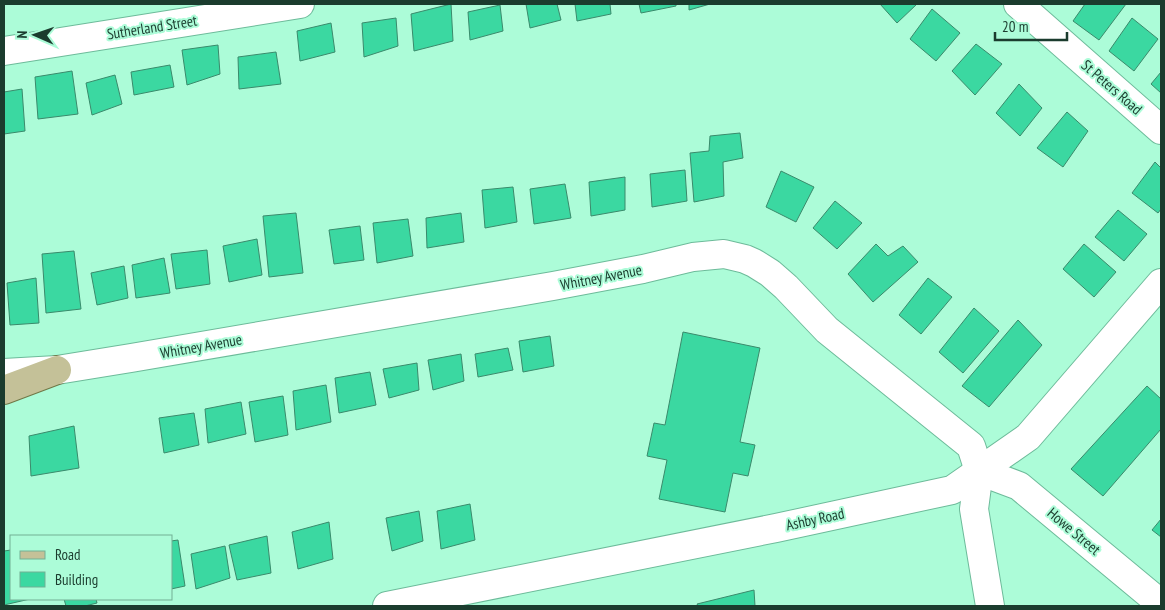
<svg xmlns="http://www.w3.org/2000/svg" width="1165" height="610" viewBox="0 0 1165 610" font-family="'PT Sans Narrow',sans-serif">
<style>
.building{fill:#3bd8a1;stroke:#3a8a6b}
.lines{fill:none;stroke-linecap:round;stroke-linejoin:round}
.minor-casing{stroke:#6dbb9a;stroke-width:30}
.major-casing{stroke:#6f7746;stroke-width:30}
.minor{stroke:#fff;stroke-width:28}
.major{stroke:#c4c198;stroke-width:28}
.labels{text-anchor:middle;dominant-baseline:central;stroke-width:4;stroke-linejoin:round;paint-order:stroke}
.street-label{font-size:15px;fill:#1b3c2e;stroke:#acfcd8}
</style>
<rect width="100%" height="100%" fill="#acfcd8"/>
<!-- building -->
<g class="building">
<path d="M451,4L453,41L414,51L411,14Z"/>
<path d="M526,4H557L561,20L530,28Z"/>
<path d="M575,4H610L611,14L577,21Z"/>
<path d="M639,4H676V6L641,13Z"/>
<path d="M689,4H710L689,10Z"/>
<path d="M880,4H917L897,23Z"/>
<path d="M1085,4H1126L1099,40L1073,21Z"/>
<path d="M500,5L503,31L470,40L468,12Z"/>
<path d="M932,9L960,33L936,61L910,39Z"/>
<path d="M396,18L398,46L364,57L362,23Z"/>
<path d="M1132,18L1158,39L1134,71L1109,51Z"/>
<path d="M331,23L335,52L300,61L297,31Z"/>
<path d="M976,44L1002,64L975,95L952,71Z"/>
<path d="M218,45L220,74L187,85L182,50Z"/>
<path d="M276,52L281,84L239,89L238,57Z"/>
<path d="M170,65L174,87L134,95L131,72Z"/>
<path d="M72,71L78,114L38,119L35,77Z"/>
<path d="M1161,72V93L1151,84Z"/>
<path d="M115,75L122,104L92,115L86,83Z"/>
<path d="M1019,84L1042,108L1020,136L996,113Z"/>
<path d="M22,89L25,131L4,134V92Z"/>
<path d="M1067,112L1088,131L1063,167L1037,148Z"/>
<path d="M740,133L743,158L723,162L724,196L694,202L690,153L709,151L710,136Z"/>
<path d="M1155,162L1161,168V209L1158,213L1132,193Z"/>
<path d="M685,170L687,201L652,207L650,174Z"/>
<path d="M781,171L814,187L796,222L766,207Z"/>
<path d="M625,177V210L591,216L589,182Z"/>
<path d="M565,184L571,218L534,224L530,189Z"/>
<path d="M513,187L517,222L485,228L482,190Z"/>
<path d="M835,201L862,223L837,249L813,228Z"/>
<path d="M1118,210L1147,234L1124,261L1095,237Z"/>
<path d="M296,213L303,273L269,277L263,216Z"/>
<path d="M461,213L464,242L427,248L426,218Z"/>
<path d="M408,219L413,256L377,263L373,223Z"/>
<path d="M360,226L364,260L334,264L329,230Z"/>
<path d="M257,239L262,275L229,282L223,246Z"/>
<path d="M876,244L888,256L903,246L918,262L873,302L848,274Z"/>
<path d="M1084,244L1116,272L1094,297L1063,269Z"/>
<path d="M207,250L210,284L176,289L171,254Z"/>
<path d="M74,251L81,309L46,313L42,254Z"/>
<path d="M164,258L170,293L136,298L132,265Z"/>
<path d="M124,266L128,298L97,305L91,273Z"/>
<path d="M36,278L39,323L10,325L7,283Z"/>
<path d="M928,278L952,297L921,334L899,315Z"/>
<path d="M974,308L999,331L963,373L939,352Z"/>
<path d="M1018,320L1042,345L989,407L962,386Z"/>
<path d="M683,332L760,348L740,442L755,445L748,476L733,473L725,512L659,499L667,460L647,456L654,423L665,425Z"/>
<path d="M550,336L554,366L523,372L519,341Z"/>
<path d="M508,348L513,370L478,377L475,354Z"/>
<path d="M461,354L464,381L433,390L428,360Z"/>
<path d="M417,363L419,390L389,398L383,369Z"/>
<path d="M370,372L376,405L339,413L335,378Z"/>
<path d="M326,385L331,422L296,430L293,391Z"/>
<path d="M1147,386L1161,399V429L1103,496L1071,469Z"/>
<path d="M283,396L288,435L255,442L249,402Z"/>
<path d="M241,402L246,434L208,443L205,409Z"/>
<path d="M194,413L199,445L164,453L159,418Z"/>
<path d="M74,426L79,468L31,476L29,436Z"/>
<path d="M470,504L475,540L441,549L437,511Z"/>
<path d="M419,511L423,541L392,551L386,518Z"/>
<path d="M1161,519V537L1152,530Z"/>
<path d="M329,522L333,559L298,569L292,532Z"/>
<path d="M267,536L271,573L237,580L229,545Z"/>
<path d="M178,540L185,586L171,589V541Z"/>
<path d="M225,546L230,578L196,589L191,554Z"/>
<path d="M11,550V599H30L4,605V551Z"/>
<path d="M754,590L755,606H698L697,604Z"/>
<path d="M64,599H96L97,603L85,606H66Z"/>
</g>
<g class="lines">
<!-- minor casing -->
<g class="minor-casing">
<g id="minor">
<path d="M1018,4L1161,130"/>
<path d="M4,51L300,4"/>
<path d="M4,373L57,370L131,358L553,286L643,269L693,257L724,254L745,259L754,263L770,273L786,287L827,330L971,446L979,471L974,509L990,606"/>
<path d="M979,471L1019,486L1161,604"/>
<path d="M387,606L776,528L952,490L1028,437L1161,283"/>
</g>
</g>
<!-- major casing -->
<g class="major-casing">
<path id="major" d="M4,390L57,370"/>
</g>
<!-- minor -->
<use href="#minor" class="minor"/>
<!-- major -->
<use href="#major" class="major"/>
</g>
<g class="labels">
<!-- street labels -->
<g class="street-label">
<text transform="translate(152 27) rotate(-9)">Sutherland Street</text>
<text transform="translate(1112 87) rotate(41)">St Peters Road</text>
<text transform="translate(601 277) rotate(-11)">Whitney Avenue</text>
<text transform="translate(201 346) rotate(-10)">Whitney Avenue</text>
<text transform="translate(815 519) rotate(-12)">Ashby Road</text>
<text transform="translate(1074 531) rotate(40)">Howe Street</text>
</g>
</g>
<!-- border -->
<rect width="1165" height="610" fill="none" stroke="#1b3c2e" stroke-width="10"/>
<!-- legend -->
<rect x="10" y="535" width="162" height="65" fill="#acfcd8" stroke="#72af94"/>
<rect x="20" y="551" width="25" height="8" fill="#c4c198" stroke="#72af94"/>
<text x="55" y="560" font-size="15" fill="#1b3c2e">Road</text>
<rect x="20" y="572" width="25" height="15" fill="#3bd8a1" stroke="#72af94"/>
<text x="55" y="585" font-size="15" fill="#1b3c2e">Building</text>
<!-- north arrow -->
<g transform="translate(35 35) rotate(272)" stroke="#acfcd8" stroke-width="4" paint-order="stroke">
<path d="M0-4L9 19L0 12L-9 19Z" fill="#1b3c2e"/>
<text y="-8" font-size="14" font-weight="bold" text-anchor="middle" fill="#1b3c2e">N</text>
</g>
<!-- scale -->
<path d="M995 32v8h72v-8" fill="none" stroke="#1b3c2e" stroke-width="2.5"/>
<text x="1002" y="32" font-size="15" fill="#1b3c2e" stroke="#acfcd8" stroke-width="4" paint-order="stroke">20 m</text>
</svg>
